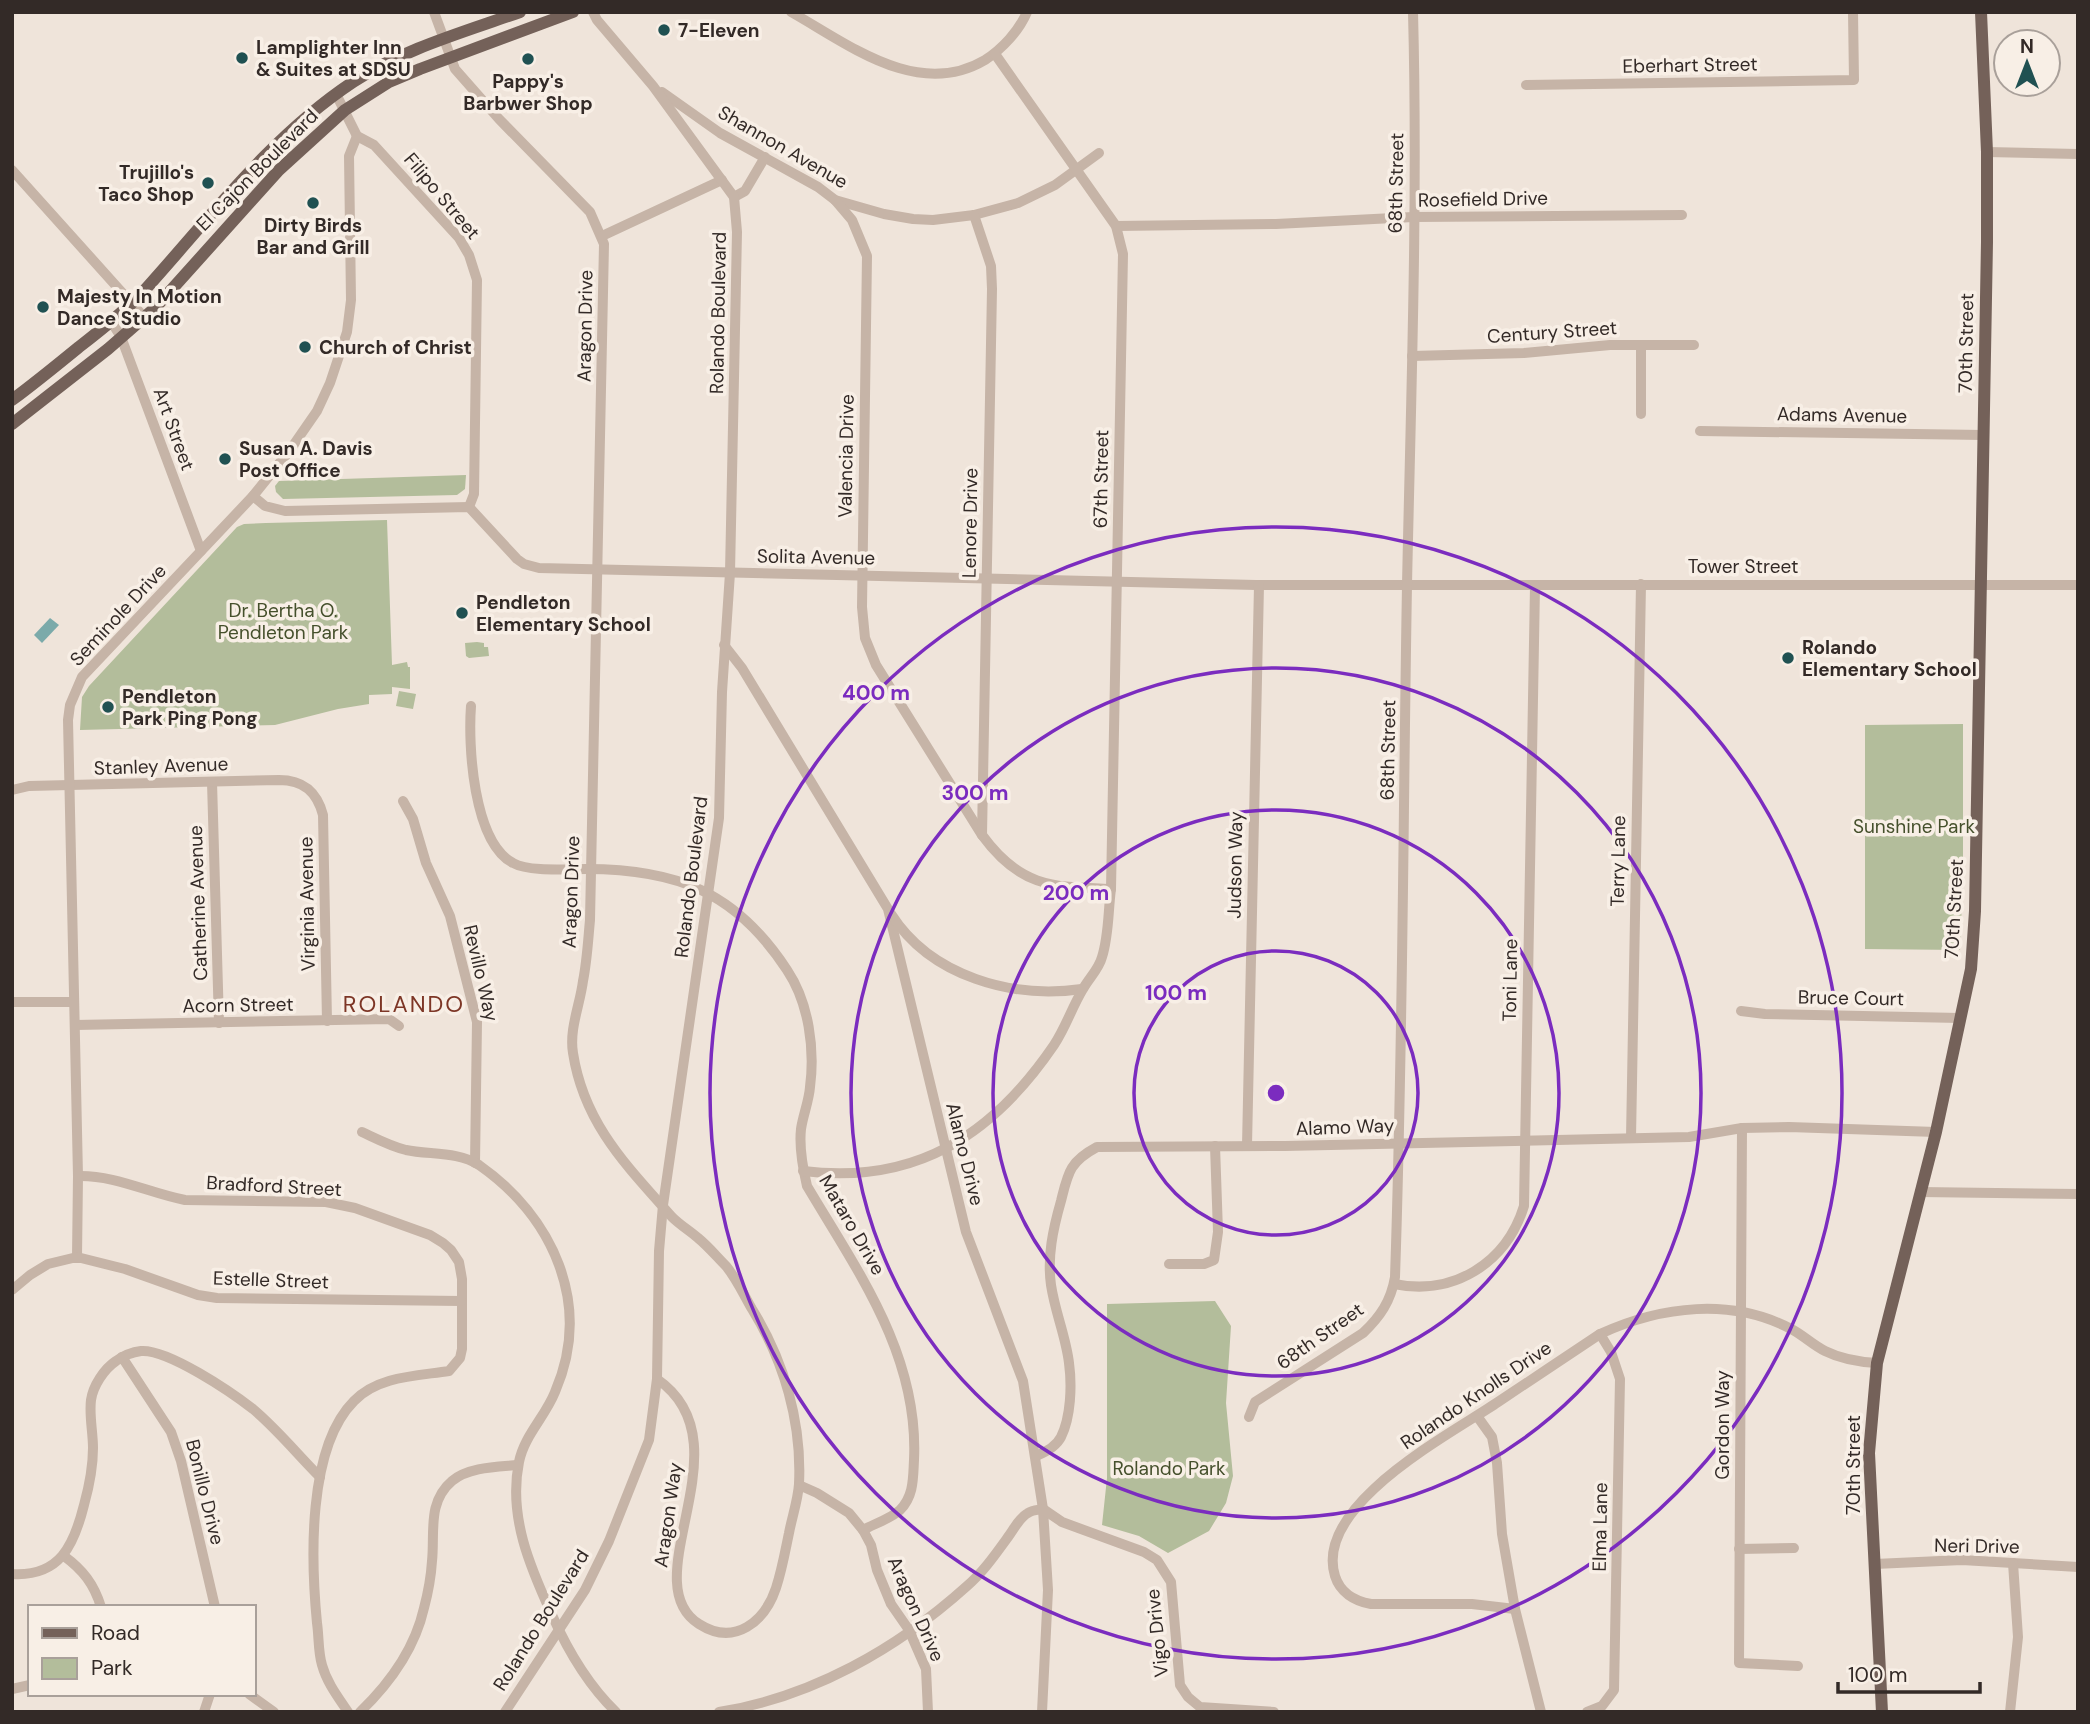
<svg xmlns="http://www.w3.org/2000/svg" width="2090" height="1724" viewBox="0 0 2090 1724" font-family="'DM Sans',sans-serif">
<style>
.green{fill:#b3bd9b}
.water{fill:#7baaaa}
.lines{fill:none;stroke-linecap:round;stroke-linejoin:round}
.minor{stroke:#c6b4a7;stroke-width:10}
.major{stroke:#746159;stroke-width:12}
.ring{fill:none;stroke:#7b2cbf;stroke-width:3.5}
.poi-dot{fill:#205152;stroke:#f8efe6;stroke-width:2.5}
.labels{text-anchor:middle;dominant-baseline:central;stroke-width:7;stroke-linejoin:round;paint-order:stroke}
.poi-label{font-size:19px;font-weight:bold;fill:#332a27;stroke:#f8efe6;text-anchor:start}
.street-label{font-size:19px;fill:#332a27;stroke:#f8efe6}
.park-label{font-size:19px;fill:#45502c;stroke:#f8efe6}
.quarter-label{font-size:23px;letter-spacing:2px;fill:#7d3626;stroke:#f8efe6}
.centre{fill:#7b2cbf;stroke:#f8efe6;stroke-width:3.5}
.ring-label{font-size:21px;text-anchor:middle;font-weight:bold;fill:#7b2cbf;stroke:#f8efe6;stroke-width:7;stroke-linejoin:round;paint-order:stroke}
</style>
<rect width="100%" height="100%" fill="#efe4da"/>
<!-- green -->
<g class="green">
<path d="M466,475L465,489L457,495L283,499L276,492L275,486L279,481Z"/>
<path d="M387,520L392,665L407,662L408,667H410V689L392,687V694L369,695V704L338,709L275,725L80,730L82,697L89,686L237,527L244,524L266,523Z"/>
<path d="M477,642L484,643V647H488L489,656L469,658L466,656L465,643Z"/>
<path d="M399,691L416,694L413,709L396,706Z"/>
<path d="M1963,724V874L1960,950L1865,949V725Z"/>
<path d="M1215,1301L1231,1326L1226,1403L1233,1476L1226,1503L1209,1531L1168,1553L1139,1536L1102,1525L1107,1478V1304Z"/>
</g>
<!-- water -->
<path class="water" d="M50,618L59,625L42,643L34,635Z"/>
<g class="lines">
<!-- minor -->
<g class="minor">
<path d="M434,12L455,69L499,119L590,212L604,244L590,920C588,941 587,961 583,981C580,1005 569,1029 573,1053C584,1124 627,1166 672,1217C680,1225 690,1231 698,1238C708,1246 717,1257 726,1266C736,1278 744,1295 752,1309C784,1361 802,1422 799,1484C798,1500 792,1517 789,1533C785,1552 782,1570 776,1588C765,1621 735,1647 699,1624C631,1581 750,1443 657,1379"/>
<path d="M791,12C848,44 918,100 985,60C1002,49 1019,31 1027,12"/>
<path d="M1526,85L1854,80L1853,12"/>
<path d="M662,92L720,133L818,187L835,200L884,214L913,219L933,220L974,215L1018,203L1055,185L1099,153"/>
<path d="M336,94L357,136L374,145L459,238L469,255L477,280L474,494L469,507"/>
<path d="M1987,152L2078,154"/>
<path d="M12,170L144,317"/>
<path d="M734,197L745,191L765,157"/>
<path d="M835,200L852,220L867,256L862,607L865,638L876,665L982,835C1020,887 1051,887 1111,889"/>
<path d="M974,215L991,266L992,289L982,835"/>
<path d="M1116,226L1276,224L1413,217L1682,215"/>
<path d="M602,236L722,180"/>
<path d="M111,321L121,337L201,551"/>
<path d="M1641,345V414"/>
<path d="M1412,356L1524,353L1610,345H1694"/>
<path d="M1700,431L1983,435"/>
<path d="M253,496L265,506L285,511L469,507L517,559L524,564L539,568L1256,585H2078"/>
<path d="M724,645L742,668L888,909L966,1232L1023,1381L1043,1509L1048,1590L1042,1712"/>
<path d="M471,706C468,745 473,842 513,863C529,872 566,869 586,869C677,869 736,892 787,970C809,1003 815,1049 810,1087C809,1101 803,1115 801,1129C799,1147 803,1169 807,1186C858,1272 919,1355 914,1460C913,1478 914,1496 900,1510C892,1518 874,1524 863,1530"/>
<path d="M212,782L219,1023"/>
<path d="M12,790L29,786L279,780C304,780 317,792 323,815L327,1021"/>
<path d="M403,801L413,819L426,863L450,916L477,1022L475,1163"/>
<path d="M891,914C931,977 1013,999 1082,989"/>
<path d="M12,1002H74"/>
<path d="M1741,1011L1765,1014L1960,1018"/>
<path d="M75,1025L389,1019L399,1026"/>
<path d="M1742,1128L1739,1663L1798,1666"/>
<path d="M362,1132C377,1139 390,1146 406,1150C429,1155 458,1151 479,1165C553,1217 593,1304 555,1392C545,1417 524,1436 519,1462C508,1516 530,1567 552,1615C568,1651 587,1684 616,1712"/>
<path d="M1631,1138L1641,584"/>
<path d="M1247,1146L1259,585"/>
<path d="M803,1171C915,1185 992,1136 1054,1045C1066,1027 1072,1007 1083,989C1089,978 1099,969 1102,957C1109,935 1108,911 1111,889L1123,254L1116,226L995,54"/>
<path d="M78,1176C115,1175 149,1193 185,1200L326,1202L355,1208L430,1235L443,1243L451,1250L459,1262L462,1279V1349L460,1358L449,1371C417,1376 378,1376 354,1401C307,1448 311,1561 317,1623C319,1636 318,1652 322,1665C327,1683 338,1697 348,1712"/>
<path d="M1920,1192L2078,1194"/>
<path d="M77,1257L78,1176L68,720L70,705L82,677L253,496L290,450L317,411L330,383L347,332L351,300L349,156L357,136"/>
<path d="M1169,1264H1204L1214,1260L1218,1232L1215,1146"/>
<path d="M1394,1284C1453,1296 1506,1264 1524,1206L1535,586"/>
<path d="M12,1290L30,1275L48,1264L77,1257L125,1269L198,1295L217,1298L461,1301"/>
<path d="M122,1357L171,1432L181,1461L215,1607"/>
<path d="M1477,1416L1492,1437L1497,1463L1502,1534L1515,1609L1541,1712"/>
<path d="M1249,1417L1255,1402L1363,1333C1380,1317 1391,1301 1395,1277C1403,1046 1403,816 1407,585C1411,394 1418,203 1413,12"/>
<path d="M1036,1456C1046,1452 1056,1447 1061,1437C1071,1417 1072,1385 1069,1363C1066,1337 1055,1312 1051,1285C1047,1257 1053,1229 1061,1201C1068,1173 1069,1162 1097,1147L1285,1146L1689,1137L1742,1128L1789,1127L1936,1132"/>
<path d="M799,1485L817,1493L849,1513L863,1530L871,1545L877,1570L891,1604L909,1630L926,1669L928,1712"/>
<path d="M1739,1549L1794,1548"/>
<path d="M64,1556C83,1570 94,1584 101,1607"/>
<path d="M1875,1564L1962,1560L2078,1567"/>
<path d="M12,1574C60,1577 74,1545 84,1505C89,1487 93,1467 93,1448C93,1432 89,1415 91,1400C93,1386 104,1369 116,1361C123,1356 133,1352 141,1351C168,1349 231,1392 253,1409C277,1429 298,1455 320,1477"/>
<path d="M1515,1609L1472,1604H1371C1354,1601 1340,1592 1335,1576C1313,1505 1451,1434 1498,1402C1532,1379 1566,1357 1600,1334C1661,1306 1732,1297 1793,1330C1804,1336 1813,1345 1825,1351C1841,1359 1859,1362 1877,1363"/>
<path d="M12,1689L30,1685"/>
<path d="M249,1694L274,1712"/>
<path d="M204,1712L210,1694"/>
<path d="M360,1712C389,1684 415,1648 424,1608C428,1593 431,1577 432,1561C435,1533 427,1502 452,1481C469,1467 497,1467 518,1465"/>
<path d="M505,1712L585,1590L609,1541L649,1440L657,1379L659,1251L663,1205L719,818L722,692L730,573L737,232L734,197L653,86L597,20L593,12"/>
<path d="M719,1712C812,1697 897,1649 967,1586C983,1572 995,1555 1008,1537C1014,1529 1019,1518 1028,1513C1032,1510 1038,1510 1043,1509L1062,1522L1144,1552L1157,1560L1171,1582L1180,1685L1188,1697L1200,1707L1274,1712"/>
<path d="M1587,1712L1602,1706L1614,1690L1620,1379L1611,1352L1600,1334"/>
<path d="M2010,1712L2018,1637L2013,1563"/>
</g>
<!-- major -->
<g class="major">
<path d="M12,400C35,383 57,365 79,347C101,330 124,312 143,292C209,219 270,137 353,82C403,49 464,32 520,12"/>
<path d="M12,424L108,349L155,308L279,170L345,110L389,82L420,69L573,12"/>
<path d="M1882,1712L1869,1453L1877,1363L1936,1132L1971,969L1975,911L1987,242V152L1981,12"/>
</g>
</g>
<!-- distance rings -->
<g class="ring">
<circle cx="1276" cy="1093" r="142"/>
<circle cx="1276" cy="1093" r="283"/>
<circle cx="1276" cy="1093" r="425"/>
<circle cx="1276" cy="1093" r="566"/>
</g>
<!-- markers -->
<g class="poi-dot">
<circle cx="664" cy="30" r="7"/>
<circle cx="242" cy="58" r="7"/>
<circle cx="528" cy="59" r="7"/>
<circle cx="208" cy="183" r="7"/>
<circle cx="313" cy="203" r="7"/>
<circle cx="43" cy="307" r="7"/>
<circle cx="305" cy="347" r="7"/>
<circle cx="225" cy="459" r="7"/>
<circle cx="462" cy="613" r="7"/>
<circle cx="1788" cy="658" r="7"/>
<circle cx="108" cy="707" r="7"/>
</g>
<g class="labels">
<!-- poi labels -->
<g class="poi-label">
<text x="678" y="30">7-Eleven</text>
<text x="256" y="47">Lamplighter Inn<tspan x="256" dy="22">&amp; Suites at SDSU</tspan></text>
<text x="528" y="81" text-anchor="middle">Pappy's<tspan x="528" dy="22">Barbwer Shop</tspan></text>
<text x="194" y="172" text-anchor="end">Trujillo's<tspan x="194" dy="22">Taco Shop</tspan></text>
<text x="313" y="225" text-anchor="middle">Dirty Birds<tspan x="313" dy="22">Bar and Grill</tspan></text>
<text x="57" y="296">Majesty In Motion<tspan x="57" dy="22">Dance Studio</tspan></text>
<text x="319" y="347">Church of Christ</text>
<text x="239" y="448">Susan A. Davis<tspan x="239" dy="22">Post Office</tspan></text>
<text x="476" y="602">Pendleton<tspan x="476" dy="22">Elementary School</tspan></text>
<text x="1802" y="647">Rolando<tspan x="1802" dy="22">Elementary School</tspan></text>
<text x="122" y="696">Pendleton<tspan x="122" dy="22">Park Ping Pong</tspan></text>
</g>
<!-- street labels -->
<g class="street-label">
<text transform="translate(1690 65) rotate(-1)">Eberhart Street</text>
<text transform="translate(783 147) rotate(30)">Shannon Avenue</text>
<text transform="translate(257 170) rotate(-45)">El Cajon Boulevard</text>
<text transform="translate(1396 183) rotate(-89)">68th Street</text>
<text transform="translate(442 196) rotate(50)">Filipo Street</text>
<text transform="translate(1483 199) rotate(-1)">Rosefield Drive</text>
<text transform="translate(718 313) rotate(-89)">Rolando Boulevard</text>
<text transform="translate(585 326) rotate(-89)">Aragon Drive</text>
<text transform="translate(1552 332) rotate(-4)">Century Street</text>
<text transform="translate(1966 343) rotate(-89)">70th Street</text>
<text transform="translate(1842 415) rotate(1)">Adams Avenue</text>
<text transform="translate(174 429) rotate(70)">Art Street</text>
<text transform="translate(846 456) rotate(-89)">Valencia Drive</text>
<text transform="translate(1101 479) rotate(-89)">67th Street</text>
<text transform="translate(970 523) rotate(-89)">Lenore Drive</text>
<text transform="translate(816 557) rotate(1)">Solita Avenue</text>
<text x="1743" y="566">Tower Street</text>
<text transform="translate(118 615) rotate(-47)">Seminole Drive</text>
<text transform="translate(1388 750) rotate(-89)">68th Street</text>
<text transform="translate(161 766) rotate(-2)">Stanley Avenue</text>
<text transform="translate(1618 861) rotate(-89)">Terry Lane</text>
<text transform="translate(1235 865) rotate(-89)">Judson Way</text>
<text transform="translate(691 877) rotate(-83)">Rolando Boulevard</text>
<text transform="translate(571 892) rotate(-88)">Aragon Drive</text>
<text transform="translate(198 903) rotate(-92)">Catherine Avenue</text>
<text transform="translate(307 904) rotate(-91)">Virginia Avenue</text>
<text transform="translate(1954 909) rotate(-87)">70th Street</text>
<text transform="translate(481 973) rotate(77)">Revillo Way</text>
<text transform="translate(1510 980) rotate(-89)">Toni Lane</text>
<text transform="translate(1851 998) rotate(1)">Bruce Court</text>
<text transform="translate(238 1005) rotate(-1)">Acorn Street</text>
<text transform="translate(1345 1127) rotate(-2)">Alamo Way</text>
<text transform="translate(965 1154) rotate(76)">Alamo Drive</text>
<text transform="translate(274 1186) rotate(3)">Bradford Street</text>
<text transform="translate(852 1225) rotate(60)">Mataro Drive</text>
<text transform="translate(271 1280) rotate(2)">Estelle Street</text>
<text transform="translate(1320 1336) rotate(-35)">68th Street</text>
<text transform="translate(1476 1395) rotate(-34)">Rolando Knolls Drive</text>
<text transform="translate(1722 1425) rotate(-90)">Gordon Way</text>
<text transform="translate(1853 1465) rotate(-90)">70th Street</text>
<text transform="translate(205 1492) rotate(76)">Bonillo Drive</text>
<text transform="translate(668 1515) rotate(-82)">Aragon Way</text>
<text transform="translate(1600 1527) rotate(-89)">Elma Lane</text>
<text transform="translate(1977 1546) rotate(1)">Neri Drive</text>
<text transform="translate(916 1609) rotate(66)">Aragon Drive</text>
<text transform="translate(541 1620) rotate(-58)">Rolando Boulevard</text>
<text transform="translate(1157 1633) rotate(-96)">Vigo Drive</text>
</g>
<!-- park labels -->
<g class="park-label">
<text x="283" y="610">Dr. Bertha O.<tspan x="283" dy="22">Pendleton Park</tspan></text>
<text x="1914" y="826">Sunshine Park</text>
<text x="1169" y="1468">Rolando Park</text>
</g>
<!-- quarter labels -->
<g class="quarter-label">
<text x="404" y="1004">ROLANDO</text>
</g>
</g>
<circle cx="1276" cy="1093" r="10" class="centre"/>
<g class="ring-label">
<text x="876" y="700">400 m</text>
<text x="975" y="800">300 m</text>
<text x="1076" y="900">200 m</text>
<text x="1176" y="1000">100 m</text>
</g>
<!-- border -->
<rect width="2090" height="1724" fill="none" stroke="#332a27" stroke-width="28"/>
<!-- legend -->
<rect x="28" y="1605" width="228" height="91" fill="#f8efe6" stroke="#a9a09a" stroke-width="2"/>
<rect x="42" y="1628" width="35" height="10" fill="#746159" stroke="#a9a09a" stroke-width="2"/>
<text x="91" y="1640" font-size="21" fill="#332a27">Road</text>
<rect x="42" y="1658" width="35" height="21" fill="#b3bd9b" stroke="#a9a09a" stroke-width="2"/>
<text x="91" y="1675" font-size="21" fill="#332a27">Park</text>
<!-- north arrow -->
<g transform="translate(2027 63)"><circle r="33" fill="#f8efe6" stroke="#a9a09a" stroke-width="2"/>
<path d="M0-5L12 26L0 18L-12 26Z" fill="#205152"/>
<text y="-10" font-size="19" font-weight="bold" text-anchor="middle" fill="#332a27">N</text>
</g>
<!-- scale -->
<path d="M1838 1682v10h142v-10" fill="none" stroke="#332a27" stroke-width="3.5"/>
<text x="1848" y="1682" font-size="21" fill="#332a27" stroke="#f8efe6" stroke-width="5" paint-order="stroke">100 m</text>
</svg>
